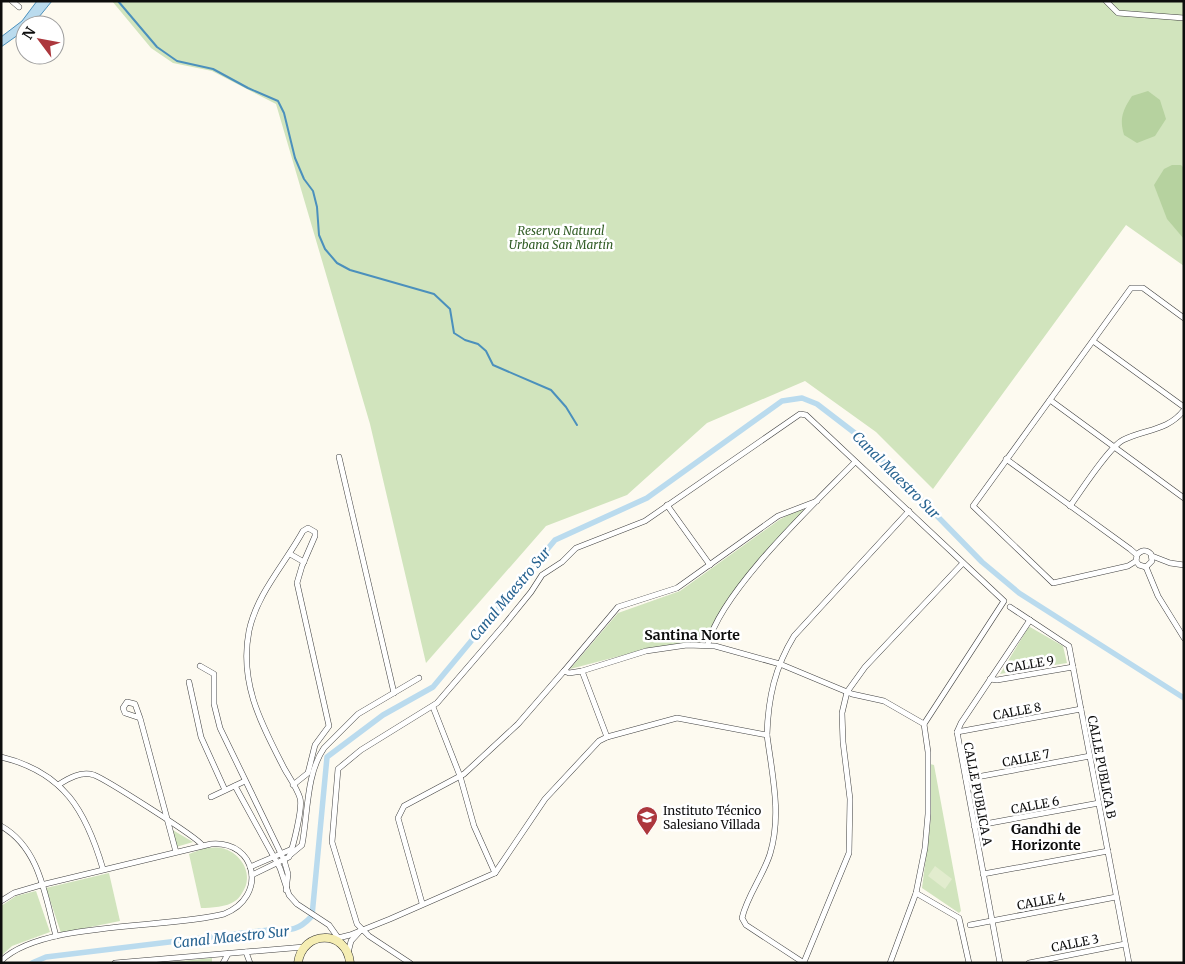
<svg xmlns="http://www.w3.org/2000/svg" width="1185" height="964" viewBox="0 0 1185 964" font-family="Merriweather,serif">
<style>
.green{fill:#d1e4bd}
.forest{fill:#b6d29f}
.pitch{fill:#e2ecce}
.water{fill:#badbee;stroke:#4b90bc}
.lines{fill:none;stroke-linecap:round;stroke-linejoin:round}
.stream{stroke:#4b90bc;stroke-width:2}
.canal{stroke:#badbee;stroke-width:5.5}
.minor-casing{stroke:#404040;stroke-width:6}
.secondary-casing{stroke:#2f2f2f;stroke-width:9}
.minor{stroke:#fff;stroke-width:5}
.secondary{stroke:#f5edb3;stroke-width:8}
.labels{text-anchor:middle;dominant-baseline:central;stroke-width:5;stroke-linejoin:round;paint-order:stroke}
.park-label{font-size:12px;font-style:italic;fill:#325d26;stroke:#fff}
.street-label{font-size:12px;fill:#0d0d0d;stroke:#fff}
.poi-label{font-size:12px;fill:#0d0d0d;stroke:#fff;text-anchor:start}
.water-label{font-size:14px;font-style:italic;fill:#266290;stroke:#fff}
.neighbourhood-label{font-size:14px;font-weight:bold;fill:#0d0d0d;stroke:#fff}
</style>
<rect width="100%" height="100%" fill="#fdfaf0"/>
<!-- green -->
<g class="green">
<path d="M112,1H1184V266L1126,225L933,489L876,432L805,381L707,423L627,495L546,526L426,663L370,424L276,104L212,71L173,63L151,48Z"/>
<path d="M803,507V511L734,590L706,641L643,650L570,669L618,613L680,591L779,520Z"/>
<path d="M1030,627L1063,646L1067,663L1000,674L1028,628Z"/>
<path d="M930,764L934,765L961,911L959,913L922,888L931,818Z"/>
<path d="M171,829L193,842L176,847Z"/>
<path d="M205,848C210,848 216,847 221,848C238,851 251,869 246,885C244,890 240,898 235,901C227,907 211,908 201,908L189,854Z"/>
<path d="M109,873L120,921L61,933L46,888Z"/>
<path d="M36,891L50,932L12,946L1,956V906L16,896Z"/>
<path d="M212,958V963H163Z"/>
</g>
<!-- forest -->
<g class="forest">
<path d="M1148,91L1160,100L1166,119L1155,136L1137,143L1124,135C1119,118 1123,110 1132,96Z"/>
<path d="M1172,165H1181L1184,168V239L1167,219L1154,185L1164,169Z"/>
</g>
<!-- pitch -->
<path class="pitch" d="M935,866L952,879L945,889L928,876Z"/>
<!-- water -->
<path class="water" d="M37,1H52L34,23L25,25V30L1,47V37L22,21Z"/>
<g class="lines">
<!-- stream -->
<path class="stream" d="M118,1L157,47L177,61L213,69L248,88L278,101L284,113L295,158L304,179L313,191L317,207L319,235L325,249L337,263L350,270L434,294L450,309L454,333L465,340L478,344L486,351L493,365L551,390L566,407L577,425"/>
<!-- canal -->
<path class="canal" d="M32,963L46,957L269,930C290,930 297,932 312,916L327,757L383,715L433,687L555,540L647,498L782,401L802,398L817,404L860,437L982,562L1019,593L1184,698"/>
<!-- minor casing -->
<g class="minor-casing">
<g id="minor">
<path d="M12,1L19,7"/>
<path d="M1106,1L1118,13L1184,18"/>
<path d="M1093,341L1184,407"/>
<path d="M1050,400L1184,498"/>
<path d="M339,457L394,693"/>
<path d="M1006,459L1130,549L1137,555L1136,561L1139,565L1146,567L1152,561L1151,554C1146,549 1141,550 1137,555"/>
<path d="M667,505L710,565"/>
<path d="M1070,506C1081,491 1109,447 1123,440C1145,429 1168,431 1184,410"/>
<path d="M290,554L304,562"/>
<path d="M1152,556L1170,563L1184,565"/>
<path d="M1136,561L1128,566L1053,583L973,506L1131,288H1143L1184,318"/>
<path d="M1146,567L1158,596L1184,638"/>
<path d="M1010,607L1069,646L1129,963"/>
<path d="M708,644C721,591 815,503 855,462"/>
<path d="M200,666L214,674V704L220,728L284,860L288,874L286,890"/>
<path d="M564,671L618,607L677,588L778,516L817,501"/>
<path d="M582,671L646,651L687,645L715,646L780,664L852,694L884,701L924,724"/>
<path d="M990,679L997,680L1073,667"/>
<path d="M189,682L201,737L225,790"/>
<path d="M433,707L460,776L474,826L495,873"/>
<path d="M140,718L125,713L123,708L127,702L135,704L140,718L176,852"/>
<path d="M957,732L1081,709"/>
<path d="M767,735C768,698 775,667 794,636L909,511"/>
<path d="M1,757C64,772 86,811 103,869"/>
<path d="M966,779L1090,756"/>
<path d="M58,785C69,778 81,771 94,775C105,779 197,837 202,845"/>
<path d="M235,786L280,868L289,895L297,904L329,925L339,939"/>
<path d="M211,797L245,781"/>
<path d="M1,826C40,848 45,896 56,936"/>
<path d="M974,826L1099,803"/>
<path d="M290,855L302,845C308,814 306,774 324,748L358,714L419,678"/>
<path d="M250,867L292,849"/>
<path d="M983,874L1108,851"/>
<path d="M252,875L289,857C293,847 303,808 300,798C297,788 289,777 284,768C261,723 239,683 249,631C257,593 285,564 303,531L308,528L315,532V536L302,566L297,583L329,726L315,745L308,773L293,785"/>
<path d="M1,901L14,893L41,885L211,844C257,840 268,897 224,914C167,929 41,921 1,961"/>
<path d="M422,903L398,818L404,806L464,774L518,724L564,671L569,673L582,671L607,737"/>
<path d="M970,925L1116,897"/>
<path d="M334,939L350,935L390,919L495,873L545,799L599,741L607,737L677,718L767,735C772,774 782,815 770,854C763,876 747,896 742,918L746,925L804,963"/>
<path d="M246,952L250,963"/>
<path d="M348,953L351,941L361,930"/>
<path d="M804,962L849,853L850,799L843,742L842,713L847,692L865,667L963,563"/>
<path d="M115,963L304,947"/>
<path d="M223,963L228,954"/>
<path d="M410,963L369,936L357,924L332,842L338,769L361,750L437,703L505,624L531,592L542,575L562,562L576,548L645,521L800,414L806,415L1004,601L924,724L928,752V814L925,848L916,893L959,918L969,963"/>
<path d="M890,963L916,893"/>
<path d="M1000,963L957,732L961,723L1030,620"/>
<path d="M1029,963L1125,944"/>
</g>
</g>
<!-- secondary casing -->
<g class="secondary-casing">
<path id="secondary" d="M298,963C302,930 347,929 350,963"/>
</g>
<!-- minor -->
<use href="#minor" class="minor"/>
<!-- secondary -->
<use href="#secondary" class="secondary"/>
</g>
<!-- icons -->
<defs>
<g id="school-pin" transform="scale(1.125)"><path d="M0 17L-7.5 6A9.5 9.5 0 1 1 7.5 6Z" fill="#ac373d" stroke="#fff"/><path d="M0-5L7-2L0 1L-7-2ZM-4 1L0 2.5L4 1V4Q0 6-4 4Z" fill="#fff"/></g>
</defs>
<g fill-rule="evenodd">
<use href="#school-pin" x="647" y="817"/>
</g>
<g class="labels">
<!-- park labels -->
<g class="park-label">
<text x="561" y="230">Reserva Natural<tspan x="561" dy="14">Urbana San Martín</tspan></text>
</g>
<!-- street labels -->
<g class="street-label">
<text transform="translate(1030 664) rotate(-10)">CALLE 9</text>
<text transform="translate(1017 711) rotate(-11)">CALLE 8</text>
<text transform="translate(1026 758) rotate(-11)">CALLE 7</text>
<text transform="translate(1102 767) rotate(79)">CALLE PUBLICA B</text>
<text transform="translate(978 794) rotate(79)">CALLE PUBLICA A</text>
<text transform="translate(1035 805) rotate(-11)">CALLE 6</text>
<text transform="translate(1041 901) rotate(-11)">CALLE 4</text>
<text transform="translate(1075 943) rotate(-11)">CALLE 3</text>
</g>
<!-- poi labels -->
<g class="poi-label">
<text x="663" y="810">Instituto Técnico<tspan x="663" dy="14">Salesiano Villada</tspan></text>
</g>
<!-- water labels -->
<g class="water-label">
<text transform="translate(896 475) rotate(45)">Canal Maestro Sur</text>
<text transform="translate(510 594) rotate(-50)">Canal Maestro Sur</text>
<text transform="translate(231 937) rotate(-6)">Canal Maestro Sur</text>
</g>
<!-- neighbourhood labels -->
<g class="neighbourhood-label">
<text x="692" y="635">Santina Norte</text>
<text x="1046" y="829">Gandhi de<tspan x="1046" dy="16">Horizonte</tspan></text>
</g>
</g>
<!-- border -->
<rect width="1185" height="964" fill="none" stroke="#0d0d0d" stroke-width="5"/>
<!-- north arrow -->
<g transform="translate(40 40) rotate(302)"><circle r="24" fill="#ffffff" stroke="#9e9e9e"/>
<path d="M0-4L9 19L0 12L-9 19Z" fill="#ac373d"/>
<text y="-8" font-size="14" font-weight="bold" text-anchor="middle" fill="#0d0d0d">N</text>
</g>
</svg>
